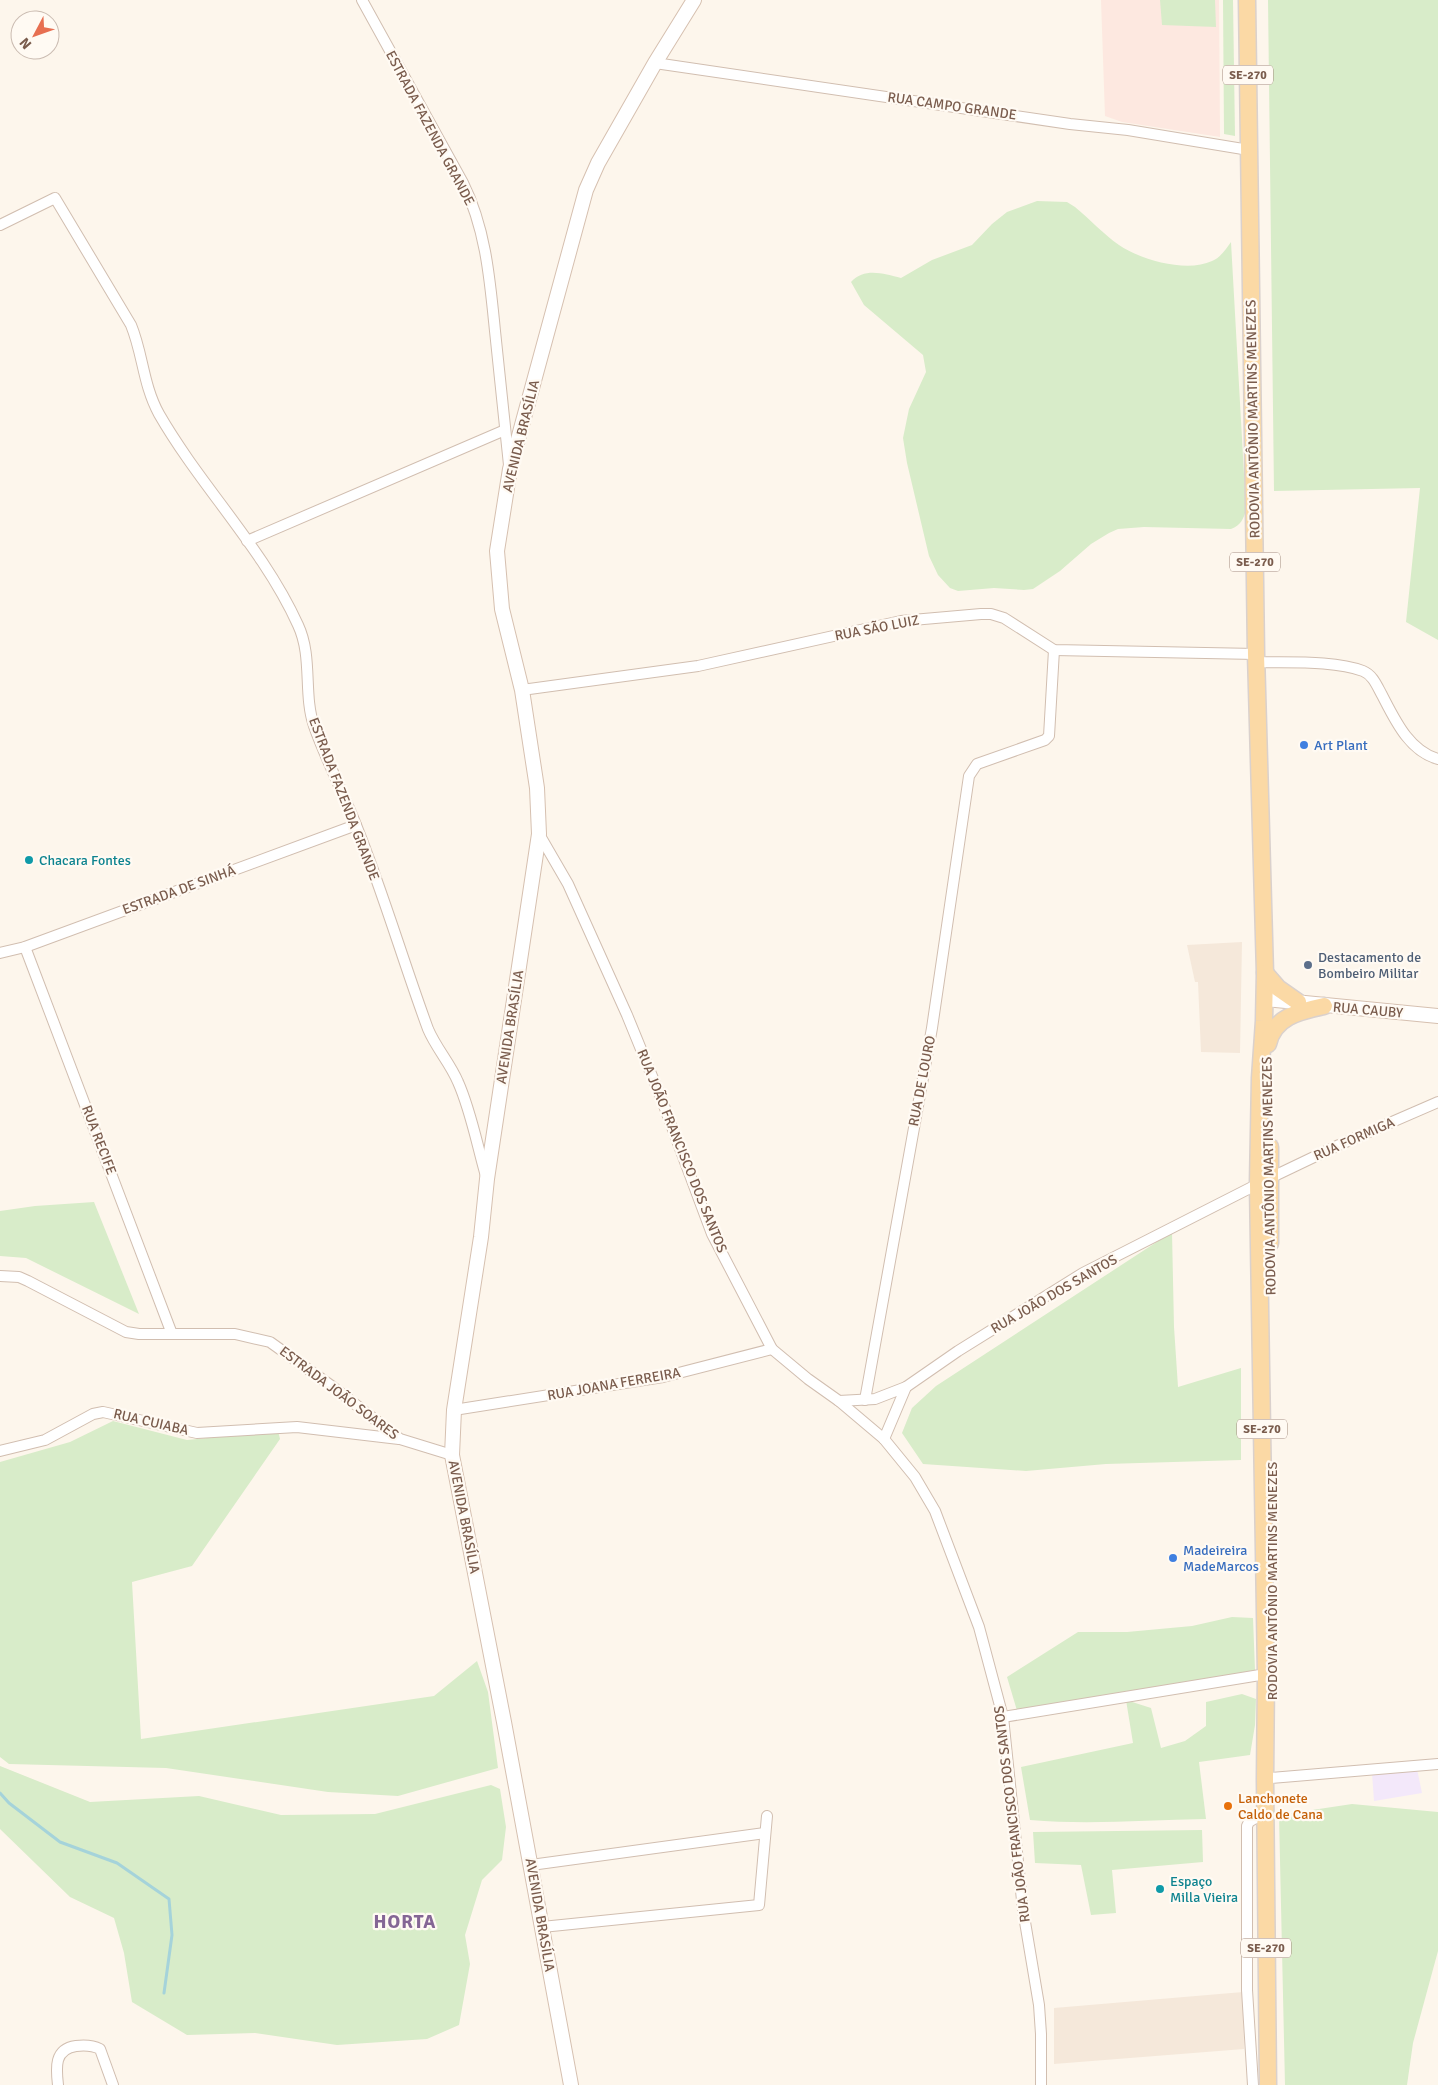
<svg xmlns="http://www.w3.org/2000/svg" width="1438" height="2085" viewBox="0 0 1438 2085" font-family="Signika,sans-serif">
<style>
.residential{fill:#f5e8da}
.commercial{fill:#fde8e0}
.education{fill:#f3e8fa}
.green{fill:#d8ecc9}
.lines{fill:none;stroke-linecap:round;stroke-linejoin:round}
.stream{stroke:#a5d3da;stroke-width:3}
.street-casing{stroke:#d1beb0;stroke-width:12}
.secondary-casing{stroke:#d6c0b0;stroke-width:16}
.primary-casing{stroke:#dad1cd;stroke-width:19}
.street{stroke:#fff;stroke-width:10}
.secondary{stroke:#fff;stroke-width:14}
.primary{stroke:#fbd9a5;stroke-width:16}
.shop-dot{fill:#3f7fe0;stroke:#fffaf3;stroke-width:2}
.culture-dot{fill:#0f9aa8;stroke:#fffaf3;stroke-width:2}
.service-dot{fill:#5c6f8a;stroke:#fffaf3;stroke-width:2}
.food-dot{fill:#e8710a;stroke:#fffaf3;stroke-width:2}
.labels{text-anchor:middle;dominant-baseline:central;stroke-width:4.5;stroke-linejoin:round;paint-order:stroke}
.shield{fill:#fffaf3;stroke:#a28b7f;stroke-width:1}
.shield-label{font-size:12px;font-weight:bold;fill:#7a5c4d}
.street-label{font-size:14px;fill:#7a5c4d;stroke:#fffaf3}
.shop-label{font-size:14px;fill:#366cbe;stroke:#fffaf3;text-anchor:start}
.culture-label{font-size:14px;fill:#0d838f;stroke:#fffaf3;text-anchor:start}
.service-label{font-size:14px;fill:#4e5e75;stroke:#fffaf3;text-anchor:start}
.food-label{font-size:14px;fill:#c56008;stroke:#fffaf3;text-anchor:start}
.district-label{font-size:19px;font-weight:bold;letter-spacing:1px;fill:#846695;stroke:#fffaf3}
</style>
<rect width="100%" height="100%" fill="#fdf6ec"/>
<!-- residential -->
<g class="residential">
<path d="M1242,942L1240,1053L1201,1052L1198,982H1195L1187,945Z"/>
<path d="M1243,1992L1244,2049L1054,2064V2008Z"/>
</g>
<!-- commercial -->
<path class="commercial" d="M1101,0H1219L1220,137L1122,122L1105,116Z"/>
<!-- education -->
<path class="education" d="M1417,1769L1422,1793L1374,1801L1372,1773Z"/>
<!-- green -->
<g class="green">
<path d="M1160,0H1215L1216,27L1162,25Z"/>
<path d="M1223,0H1233L1235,136L1224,134Z"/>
<path d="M1268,0H1438V640L1406,622L1420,488L1274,491Z"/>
<path d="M1037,201L1067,202L1075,207C1090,219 1103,234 1119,245C1141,260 1187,273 1212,261C1220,258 1226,249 1231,242L1246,510C1243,520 1241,525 1231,529L1144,527L1118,529L1109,533L1091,544L1060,571L1033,589L1024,590L994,588L958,591L950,588L938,575L929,556L907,463L903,438L909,409L926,372L923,355L864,305L851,282C865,267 884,274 901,278L932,260L972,245L992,224L1007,212Z"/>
<path d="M94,1202L139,1314L26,1258L0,1256V1211L35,1206Z"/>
<path d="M1172,1232L1174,1327L1178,1387L1241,1368V1460L1106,1464L1026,1471L923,1464L902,1433L912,1408L936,1386Z"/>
<path d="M113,1421L187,1440L278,1431L280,1439L192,1566L132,1582L141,1739L434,1696L477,1661L488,1692L498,1768L398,1796L328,1792L166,1768L9,1764L0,1757V1462L70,1442Z"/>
<path d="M1232,1617L1253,1618L1255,1670L1018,1714L1007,1677L1078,1632H1127L1192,1626Z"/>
<path d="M1242,1694L1256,1699L1255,1725L1250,1755L1199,1762L1206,1819C1147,1820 1088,1825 1030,1820L1021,1767L1133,1743L1126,1700L1151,1708L1161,1748L1185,1741L1206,1726V1702Z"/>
<path d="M0,1766L90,1802L199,1796L281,1815L375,1814L491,1785L500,1789L506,1827L502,1860L482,1880L465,1935L470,1964L459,2025L427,2039L337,2045L255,2033L187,2035L132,2002L124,1953L114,1918L70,1897L0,1829Z"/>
<path d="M1352,1804L1438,1812V1951L1413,2043L1407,2085H1285L1279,1815Z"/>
<path d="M1202,1830L1203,1862L1112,1870L1116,1913L1091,1915L1081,1865L1035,1863L1033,1832Z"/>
</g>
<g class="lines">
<!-- stream -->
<path class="stream" d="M0,1793L9,1803L60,1842L117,1863L169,1899L172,1935L164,1993"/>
<!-- street casing -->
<g class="street-casing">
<g id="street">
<path d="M362,0L463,183C486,229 490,281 495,331C500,376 504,421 509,465"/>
<path d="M655,63L1070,124L1128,130L1249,150"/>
<path d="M0,225L55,198L131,325C143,354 143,385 159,414C201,487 263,548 298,625C313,657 303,694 314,726C326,760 343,792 356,825C383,892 403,961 428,1029C436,1048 450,1063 458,1082C471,1111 477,1145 486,1176"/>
<path d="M247,541L505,430"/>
<path d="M1257,662C1288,663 1334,660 1363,671C1373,675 1377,686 1382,695C1395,720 1409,751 1438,759"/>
<path d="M522,690L698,666L901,621L981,614H991L1004,618L1054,650L1256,654"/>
<path d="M539,834L568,884L627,1015L663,1103L712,1234L772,1349L808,1379L839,1401L884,1439L915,1477L935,1511L979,1627L1003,1717L1023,1910L1039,2005L1041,2034V2085"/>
<path d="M25,947L172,1334"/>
<path d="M0,953L25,947L356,825"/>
<path d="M1270,1178L1339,1145L1438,1102"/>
<path d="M0,1276L19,1277L28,1281L126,1332L139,1334H235L270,1342L333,1387L400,1439L452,1455"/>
<path d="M865,1400L932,1028L969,776L977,764L1045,740L1049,736L1054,650"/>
<path d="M839,1401L875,1399L906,1387"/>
<path d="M454,1410L663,1377L772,1349"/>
<path d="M884,1439L906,1387L958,1351L1083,1273L1258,1184"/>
<path d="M0,1451L45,1440L93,1414L103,1412L197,1433L297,1427L399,1439"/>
<path d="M1003,1717L1266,1674"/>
<path d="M1271,1778L1438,1764"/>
<path d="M531,1865L765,1833"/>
<path d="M542,1927L759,1905L767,1816"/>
<path d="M58,2085C56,2068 54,2049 76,2046C84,2045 92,2045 100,2049L113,2085"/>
<path d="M1253,2085L1247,1990V1826L1249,1822L1265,1812"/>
</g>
</g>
<!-- secondary casing -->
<g class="secondary-casing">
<g id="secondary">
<path d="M1264,999L1438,1016"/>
<path d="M571,2085L504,1722L452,1455L454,1410L481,1237L487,1179L539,834L537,788L522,690L502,609L497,551L510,469L586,190L598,163L655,63L694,0"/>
</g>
</g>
<!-- primary casing -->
<g class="primary-casing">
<g id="primary">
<path d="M1247,0L1256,654L1265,973L1264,1021L1260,1078L1258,1184L1266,1674L1265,1779L1268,2085"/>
<path d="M1265,973L1278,988L1298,1002"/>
<path d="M1268,1044C1274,1016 1301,1011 1324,1006"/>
<path d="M1270,1147V1243"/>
</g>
</g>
<!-- street -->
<use href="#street" class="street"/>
<!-- secondary -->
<use href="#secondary" class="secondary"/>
<!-- primary -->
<use href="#primary" class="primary"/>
</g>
<!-- markers -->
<g class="shop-dot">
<circle cx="1304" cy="745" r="5"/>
<circle cx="1173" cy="1558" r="5"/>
</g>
<g class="culture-dot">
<circle cx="29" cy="860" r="5"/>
<circle cx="1160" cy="1889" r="5"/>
</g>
<circle class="service-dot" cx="1308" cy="965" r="5"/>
<circle class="food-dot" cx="1228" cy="1806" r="5"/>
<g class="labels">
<!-- shield labels -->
<g class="shield">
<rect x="1223" y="65.5" width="50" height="19" rx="4"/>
<rect x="1230" y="552.5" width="50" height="19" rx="4"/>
<rect x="1237" y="1419.5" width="50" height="19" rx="4"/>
<rect x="1241" y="1938.5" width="50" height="19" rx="4"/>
</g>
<g class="shield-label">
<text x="1248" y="75">SE-270</text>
<text x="1255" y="562">SE-270</text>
<text x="1262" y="1429">SE-270</text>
<text x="1266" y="1948">SE-270</text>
</g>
<!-- street labels -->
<g class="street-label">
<text transform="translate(952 106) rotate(8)">RUA CAMPO GRANDE</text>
<text transform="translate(430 128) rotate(62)">ESTRADA FAZENDA GRANDE</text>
<text transform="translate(1253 419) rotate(-91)">RODOVIA ANTÔNIO MARTINS MENEZES</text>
<text transform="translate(521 436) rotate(-76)">AVENIDA BRASÍLIA</text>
<text transform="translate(877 628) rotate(-11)">RUA SÃO LUIZ</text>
<text transform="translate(344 799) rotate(69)">ESTRADA FAZENDA GRANDE</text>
<text transform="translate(179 890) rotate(-20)">ESTRADA DE SINHÁ</text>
<text transform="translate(1368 1010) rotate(5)">RUA CAUBY</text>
<text transform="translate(510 1027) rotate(-81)">AVENIDA BRASÍLIA</text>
<text transform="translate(922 1081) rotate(-79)">RUA DE LOURO</text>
<text transform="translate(1354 1139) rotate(-24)">RUA FORMIGA</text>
<text transform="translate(99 1140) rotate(69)">RUA RECIFE</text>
<text transform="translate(682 1151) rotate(68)">RUA JOÃO FRANCISCO DOS SANTOS</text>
<text transform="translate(1269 1176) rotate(-91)">RODOVIA ANTÔNIO MARTINS MENEZES</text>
<text transform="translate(1054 1294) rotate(-30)">RUA JOÃO DOS SANTOS</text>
<text transform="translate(614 1384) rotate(-10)">RUA JOANA FERREIRA</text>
<text transform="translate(339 1393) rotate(37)">ESTRADA JOÃO SOARES</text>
<text transform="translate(151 1422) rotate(13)">RUA CUIABA</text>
<text transform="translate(464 1517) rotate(79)">AVENIDA BRASÍLIA</text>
<text transform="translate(1272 1581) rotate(-90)">RODOVIA ANTÔNIO MARTINS MENEZES</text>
<text transform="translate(1012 1814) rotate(-97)">RUA JOÃO FRANCISCO DOS SANTOS</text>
<text transform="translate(540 1915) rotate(80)">AVENIDA BRASÍLIA</text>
</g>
<!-- shop labels -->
<g class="shop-label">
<text x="1314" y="745">Art Plant</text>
<text x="1183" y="1550">Madeireira<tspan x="1183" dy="16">MadeMarcos</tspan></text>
</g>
<!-- culture labels -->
<g class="culture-label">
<text x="39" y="860">Chacara Fontes</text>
<text x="1170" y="1881">Espaço<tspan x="1170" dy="16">Milla Vieira</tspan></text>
</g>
<!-- service labels -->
<g class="service-label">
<text x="1318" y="957">Destacamento de<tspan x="1318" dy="16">Bombeiro Militar</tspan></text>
</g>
<!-- food labels -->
<g class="food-label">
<text x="1238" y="1798">Lanchonete<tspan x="1238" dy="16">Caldo de Cana</tspan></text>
</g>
<!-- district labels -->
<g class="district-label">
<text x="405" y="1922">HORTA</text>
</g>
</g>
<!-- north arrow -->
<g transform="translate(35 35) rotate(229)"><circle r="24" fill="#fffaf3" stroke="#cabbb1"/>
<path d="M0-4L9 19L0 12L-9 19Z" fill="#e76f51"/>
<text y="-8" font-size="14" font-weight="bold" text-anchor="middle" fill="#7a5c4d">N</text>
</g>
</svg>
